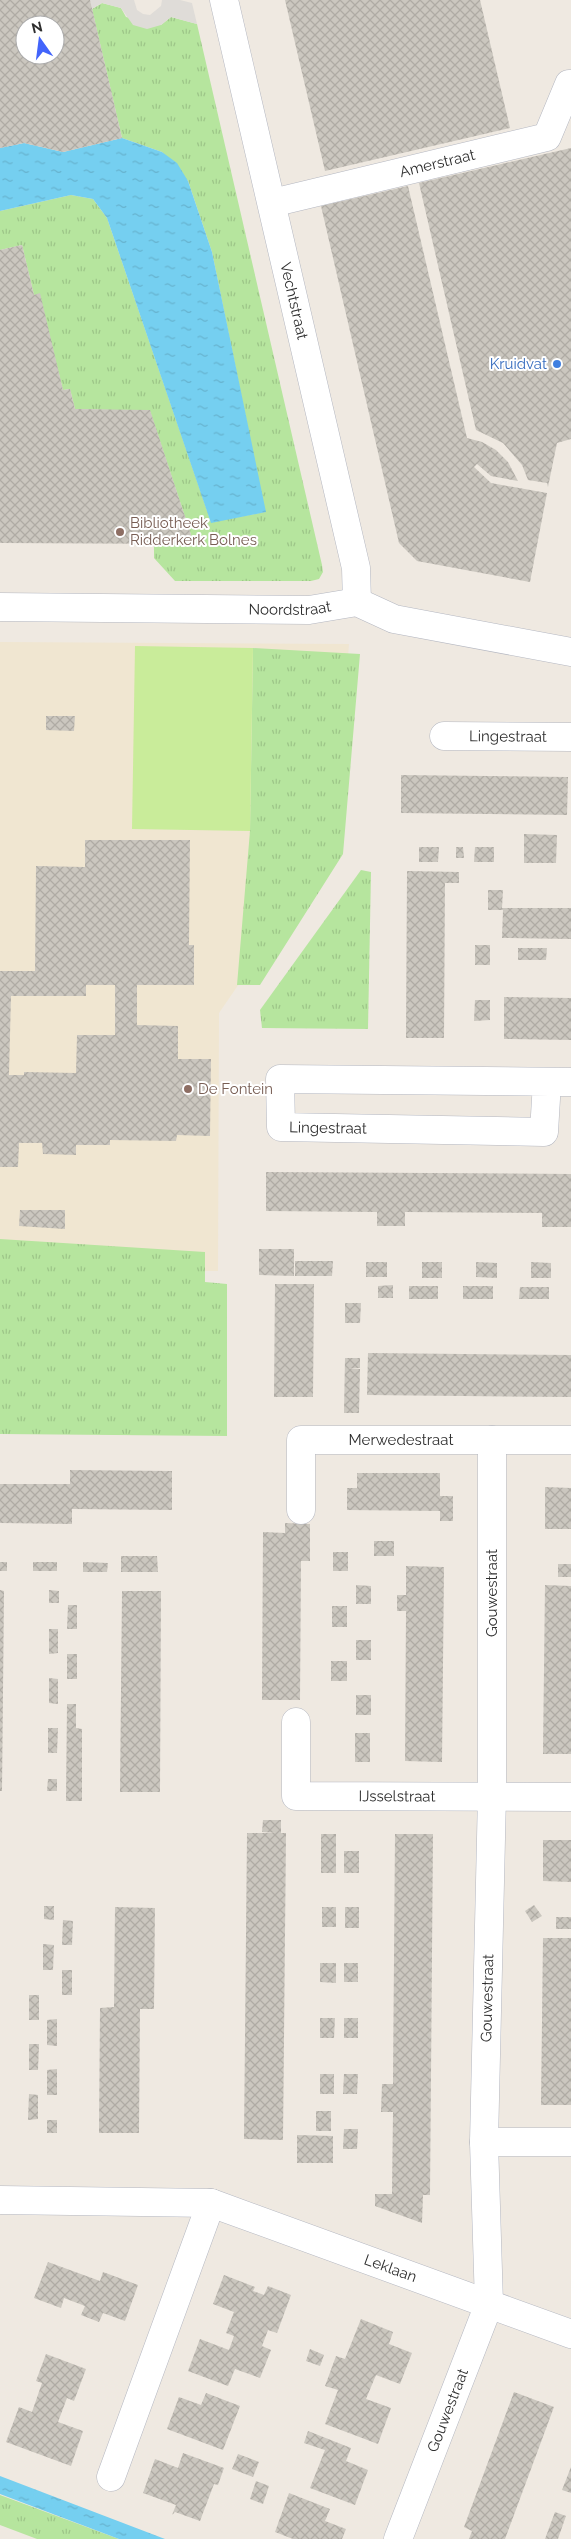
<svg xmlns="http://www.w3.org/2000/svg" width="571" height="2539" viewBox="0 0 571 2539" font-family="Raleway,sans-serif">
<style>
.education{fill:#f0e6d1}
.grass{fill:url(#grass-tufts)}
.pitch{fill:#c9ec9a}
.plaza{fill:#dfdcd8}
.water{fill:url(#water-ripples)}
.building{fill:url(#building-cross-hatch);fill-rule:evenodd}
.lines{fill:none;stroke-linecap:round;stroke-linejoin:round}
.street-casing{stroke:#b4b7c1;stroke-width:29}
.street{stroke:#fff;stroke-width:28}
.shop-dot{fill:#3f7fe0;stroke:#fff;stroke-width:2}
.education-dot{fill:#8d6e63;stroke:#fff;stroke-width:2}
.labels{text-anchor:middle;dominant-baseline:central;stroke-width:4;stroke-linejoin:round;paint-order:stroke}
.street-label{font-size:15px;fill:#2e2e2e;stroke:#fff}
.shop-label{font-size:15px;fill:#366cbe;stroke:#fff;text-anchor:end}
.education-label{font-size:15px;fill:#785e54;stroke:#fff;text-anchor:start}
</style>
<defs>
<pattern id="grass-tufts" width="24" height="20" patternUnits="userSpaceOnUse" patternTransform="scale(1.25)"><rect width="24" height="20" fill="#b6e59e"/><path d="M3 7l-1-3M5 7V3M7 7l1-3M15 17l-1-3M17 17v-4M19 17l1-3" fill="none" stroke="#9dc588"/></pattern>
<pattern id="water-ripples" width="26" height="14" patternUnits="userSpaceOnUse" patternTransform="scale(1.25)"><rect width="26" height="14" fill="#75cff0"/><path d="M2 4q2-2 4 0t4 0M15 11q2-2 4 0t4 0" fill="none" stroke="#66b2ce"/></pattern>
<pattern id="building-cross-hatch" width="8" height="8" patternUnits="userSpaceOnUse" patternTransform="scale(1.25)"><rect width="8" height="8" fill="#cbc7bf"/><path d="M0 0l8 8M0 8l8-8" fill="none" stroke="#afaba4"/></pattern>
</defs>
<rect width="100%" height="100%" fill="#efe9e1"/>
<!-- education -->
<path class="education" d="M0,642L349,644L331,850L219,1013L218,1271H0Z"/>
<!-- grass -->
<g class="grass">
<path d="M102,3L121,8L126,17L161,25L171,17L197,24L322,565L323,572L319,579L311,581H175L154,558V545L194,544L150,411L75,409L70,389L63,390L39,294L34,295L22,245L0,250V211L71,195L93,199L107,218L211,522L265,512L212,252L188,181L162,152L122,138L92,9Z"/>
<path d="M253,648L360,654L343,854L260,985H237L250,831Z"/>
<path d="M361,870L371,872L368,1029L262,1028L260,1010Z"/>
<path d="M0,1239L205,1252V1282L227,1284V1436L0,1434Z"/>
<path d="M0,2495L119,2539H37L0,2525Z"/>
</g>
<!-- pitch -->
<path class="pitch" d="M135,646L253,648L250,831L132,829Z"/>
<!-- plaza -->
<path class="plaza" d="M90,0H134L137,10L143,14L150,15L161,6L162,0H180L192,3L197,24L171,17L161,25L147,29L133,25L121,8L102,3L92,9Z"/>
<!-- water -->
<g class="water">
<path d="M122,138L162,152L177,163L188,181L212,252L266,512L211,523L107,218L93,199L71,195L0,211V148L24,143L63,152Z"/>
<path d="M0,2476L165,2539H119L0,2494Z"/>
</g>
<!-- building -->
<g class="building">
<path d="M0,0H90L122,138L63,152L24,143L0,148ZM25,25H55V55H25Z"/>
<path d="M285,0H480L510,128L325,171Z"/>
<path d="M571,148V439L557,443L548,487L547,483L528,480L522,465L503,443L476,430L419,183Z"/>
<path d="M408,186L467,438L482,442L496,450L508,462L518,481L491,476L477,464L474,467L491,483L547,493L530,582L417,561L399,543L321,206Z"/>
<path d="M22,245L34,295L40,293L63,390L70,389L75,409L150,410L194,544L0,543V250Z"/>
<path d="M46,716H75L74,731L46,730Z"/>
<path d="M401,775L568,777L567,815L401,813Z"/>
<path d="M524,834L557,835L556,863H524Z"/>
<path d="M85,840H190L189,945H194V985H137V1025L178,1026V1059H211L210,1136L177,1135L176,1141L110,1140V1145H76V1155L43,1154L42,1143H19L18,1167H0V971H35L36,866L85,867ZM86,985H115V1035H77L76,1073L24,1072V1075H9L11,996H86Z"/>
<path d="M419,847H439L438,862H419Z"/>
<path d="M456,847H463L464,858H456Z"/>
<path d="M475,847H494V862H474Z"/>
<path d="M407,871L459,872V883H445L444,1038H406Z"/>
<path d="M488,890H503L502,908H571V939L502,938L503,910H488Z"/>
<rect x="475" y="945" width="15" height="20"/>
<path d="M518,948H547L546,960H518Z"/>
<path d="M504,997L571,998V1040L504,1039Z"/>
<path d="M475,1000H490V1020L474,1021Z"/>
<path d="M266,1172L571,1174V1227H542V1213L405,1212V1226H377V1212L266,1211Z"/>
<path d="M20,1210H65V1229L19,1226Z"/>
<path d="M259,1249H294V1276L259,1275Z"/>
<path d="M295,1261H333L332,1276H295Z"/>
<rect x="366" y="1262" width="21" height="15"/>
<rect x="422" y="1262" width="20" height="16"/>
<path d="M476,1262L497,1263V1278L476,1277Z"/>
<path d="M531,1262L551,1263V1278H531Z"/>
<path d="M275,1284H314L313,1397H274Z"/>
<path d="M393,1285V1298H378V1286Z"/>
<rect x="409" y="1286" width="29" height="13"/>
<rect x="463" y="1286" width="30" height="13"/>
<path d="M520,1287H549V1299H519Z"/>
<path d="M345,1303H361L360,1323H345Z"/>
<path d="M368,1353L571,1355V1397L367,1395Z"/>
<path d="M345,1358H360V1368L347,1369H360L359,1413H344Z"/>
<path d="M70,1470L172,1471V1510L72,1509V1524L0,1523V1484H70Z"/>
<path d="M357,1473H440V1496H453V1521H440V1511L347,1510V1488H357Z"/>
<path d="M545,1487L571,1488V1529H545Z"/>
<path d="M285,1523L310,1524V1561H301L300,1700H262L263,1532L285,1533Z"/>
<rect x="374" y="1541" width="20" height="15"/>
<rect x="333" y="1552" width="15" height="19"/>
<path d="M121,1556H157L158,1572H121Z"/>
<rect x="0" y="1562" width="7" height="9"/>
<rect x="33" y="1562" width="24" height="9"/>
<path d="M83,1562L108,1563L107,1572H83Z"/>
<rect x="558" y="1564" width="13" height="13"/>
<path d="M406,1566L444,1567L442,1762L405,1761L406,1611H397V1595H406Z"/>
<path d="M356,1585L371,1586V1604H356Z"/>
<path d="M545,1585L571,1586V1754H543Z"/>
<path d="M0,1590L4,1591L2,1791H0Z"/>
<path d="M49,1590L59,1591V1603H49Z"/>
<path d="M122,1591H161L160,1792H120Z"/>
<path d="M68,1605H77V1629H67Z"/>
<rect x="332" y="1606" width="15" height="21"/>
<path d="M49,1629H58V1653L49,1654Z"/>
<rect x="356" y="1640" width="15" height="20"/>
<rect x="67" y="1654" width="10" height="25"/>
<rect x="331" y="1661" width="16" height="20"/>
<path d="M49,1678L58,1679V1704L49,1703Z"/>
<rect x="356" y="1695" width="15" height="20"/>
<path d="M67,1704H76V1728L82,1729V1801H66Z"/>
<path d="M48,1728H58L57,1753H48Z"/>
<rect x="355" y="1733" width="15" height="29"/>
<path d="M48,1779H57V1791H47Z"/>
<path d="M263,1820H281V1833H286L283,2140L244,2139L247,1833H276L262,1832Z"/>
<rect x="321" y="1834" width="15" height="39"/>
<path d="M395,1834H433L430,2195H423L422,2223L375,2206V2194H392L393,2112H381L382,2084H393Z"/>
<path d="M543,1840H571V1882L543,1881Z"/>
<rect x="344" y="1851" width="15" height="22"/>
<path d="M534,1905L542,1916L532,1922L525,1911Z"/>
<path d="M44,1906H54V1920L44,1919Z"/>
<path d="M115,1907L155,1908L154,2009H140L139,2133H99L100,2008L114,2007Z"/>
<rect x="322" y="1907" width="14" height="20"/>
<rect x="345" y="1907" width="14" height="21"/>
<rect x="556" y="1917" width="15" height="12"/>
<path d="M63,1920L73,1921L72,1945H62Z"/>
<path d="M543,1938H571V2105H541Z"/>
<path d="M43,1944L54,1945L53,1970H43Z"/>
<path d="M320,1963H336V1983L320,1982Z"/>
<rect x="344" y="1963" width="14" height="19"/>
<rect x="62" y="1970" width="10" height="25"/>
<rect x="29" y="1995" width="10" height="25"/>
<path d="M320,2018H335L334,2038H320Z"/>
<rect x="344" y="2018" width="14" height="20"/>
<path d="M57,2019V2046L47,2045V2020Z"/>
<path d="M29,2044H39L38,2070H29Z"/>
<path d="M57,2069V2095H47V2070Z"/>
<rect x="320" y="2074" width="14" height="20"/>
<path d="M344,2074H358L357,2094H343Z"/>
<path d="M29,2094L38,2095V2119L28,2120Z"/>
<rect x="316" y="2111" width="15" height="20"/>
<rect x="47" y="2120" width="10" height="13"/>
<path d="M344,2129H358L357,2149H343Z"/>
<path d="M297,2135L333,2136V2163H297Z"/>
<path d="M48,2262L100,2281L103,2272L138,2285L125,2321L103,2313L99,2322L81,2315L85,2306L64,2298L61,2308L34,2298Z"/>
<path d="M224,2275L255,2287L253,2291L264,2295L268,2286L291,2295L277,2333L268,2330L262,2346L271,2350L260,2378L235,2369L228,2386L188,2371L200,2339L229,2350L234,2336L226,2333L234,2312L213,2304Z"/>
<path d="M361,2319L393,2332L389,2344L412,2353L400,2384L376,2375L366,2399L391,2408L378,2444L325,2424L338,2390L325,2386L336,2356L345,2359Z"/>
<path d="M310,2349L324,2355L320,2366L306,2361Z"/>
<path d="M46,2354L86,2369L74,2401L67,2398L58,2422L83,2431L71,2466L6,2442L19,2407L32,2412L42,2383L36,2381Z"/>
<path d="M514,2392L554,2407L505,2539H469L472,2531L464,2527Z"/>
<path d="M206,2393L240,2406L223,2450L167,2429L179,2397L201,2405Z"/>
<path d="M308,2431L351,2448L346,2461L368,2470L355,2505L310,2488L325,2450L304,2443Z"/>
<path d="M183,2453L224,2468L218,2485L214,2484L200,2521L175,2512L172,2515L176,2505L143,2493L155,2459L178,2468Z"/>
<path d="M238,2454L259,2462L253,2477L232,2469Z"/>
<path d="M571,2467V2493L562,2490Z"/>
<path d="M256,2481L269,2486L263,2504L250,2499Z"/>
<path d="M289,2493L330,2509L325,2521L346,2529L342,2539H293L275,2532Z"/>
<path d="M555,2512L566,2516L560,2533L558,2539H545Z"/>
</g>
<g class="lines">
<!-- street casing -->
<g class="street-casing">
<g id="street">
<path id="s1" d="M224,0L356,568L357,602"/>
<path id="s2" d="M272,203L547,137L569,84"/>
<path id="s3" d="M0,607L309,610L357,602L394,619L571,652"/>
<path id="s4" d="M444,736L571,737"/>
<path d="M547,1082L544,1132L281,1127L280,1079L571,1082"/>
<path id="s5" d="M301,1510V1440H571"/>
<path id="s6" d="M296,1722V1796L571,1797"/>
<path d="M484,2142H571"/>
<path id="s7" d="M0,2200L211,2203L571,2334"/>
<path d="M111,2477L211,2203"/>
<path id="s8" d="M398,2539L489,2304L484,2142L492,1795V1440"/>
</g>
</g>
<!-- street -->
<use href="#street" class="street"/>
</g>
<!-- markers -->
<circle class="shop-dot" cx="557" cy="364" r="5"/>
<g class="education-dot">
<circle cx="120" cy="532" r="5"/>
<circle cx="188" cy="1089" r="5"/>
</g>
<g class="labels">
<!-- street labels -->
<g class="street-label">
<text stroke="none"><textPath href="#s2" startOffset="170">Amerstraat</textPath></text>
<text stroke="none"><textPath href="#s1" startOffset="309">Vechtstraat</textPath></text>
<text stroke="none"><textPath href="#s3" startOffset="290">Noordstraat</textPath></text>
<text stroke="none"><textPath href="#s4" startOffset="64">Lingestraat</textPath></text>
<text transform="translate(328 1128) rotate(1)">Lingestraat</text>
<text stroke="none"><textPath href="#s5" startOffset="170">Merwedestraat</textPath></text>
<text transform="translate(492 1593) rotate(-90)">Gouwestraat</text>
<text stroke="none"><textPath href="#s6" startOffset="175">IJsselstraat</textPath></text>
<text stroke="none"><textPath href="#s8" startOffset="558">Gouwestraat</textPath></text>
<text stroke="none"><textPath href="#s7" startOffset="402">Leklaan</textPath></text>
<text stroke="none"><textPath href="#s8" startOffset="138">Gouwestraat</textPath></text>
</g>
<!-- shop labels -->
<g class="shop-label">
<text x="547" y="364">Kruidvat</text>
</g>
<!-- education labels -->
<g class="education-label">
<text x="130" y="523">Bibliotheek<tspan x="130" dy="17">Ridderkerk Bolnes</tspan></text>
<text x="198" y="1089">De Fontein</text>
</g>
</g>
<!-- north arrow -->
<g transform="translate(40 40) rotate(346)"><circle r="24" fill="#ffffff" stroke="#ababab"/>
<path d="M0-4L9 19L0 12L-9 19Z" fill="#4264fb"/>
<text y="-8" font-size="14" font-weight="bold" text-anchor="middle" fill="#2e2e2e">N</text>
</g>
</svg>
